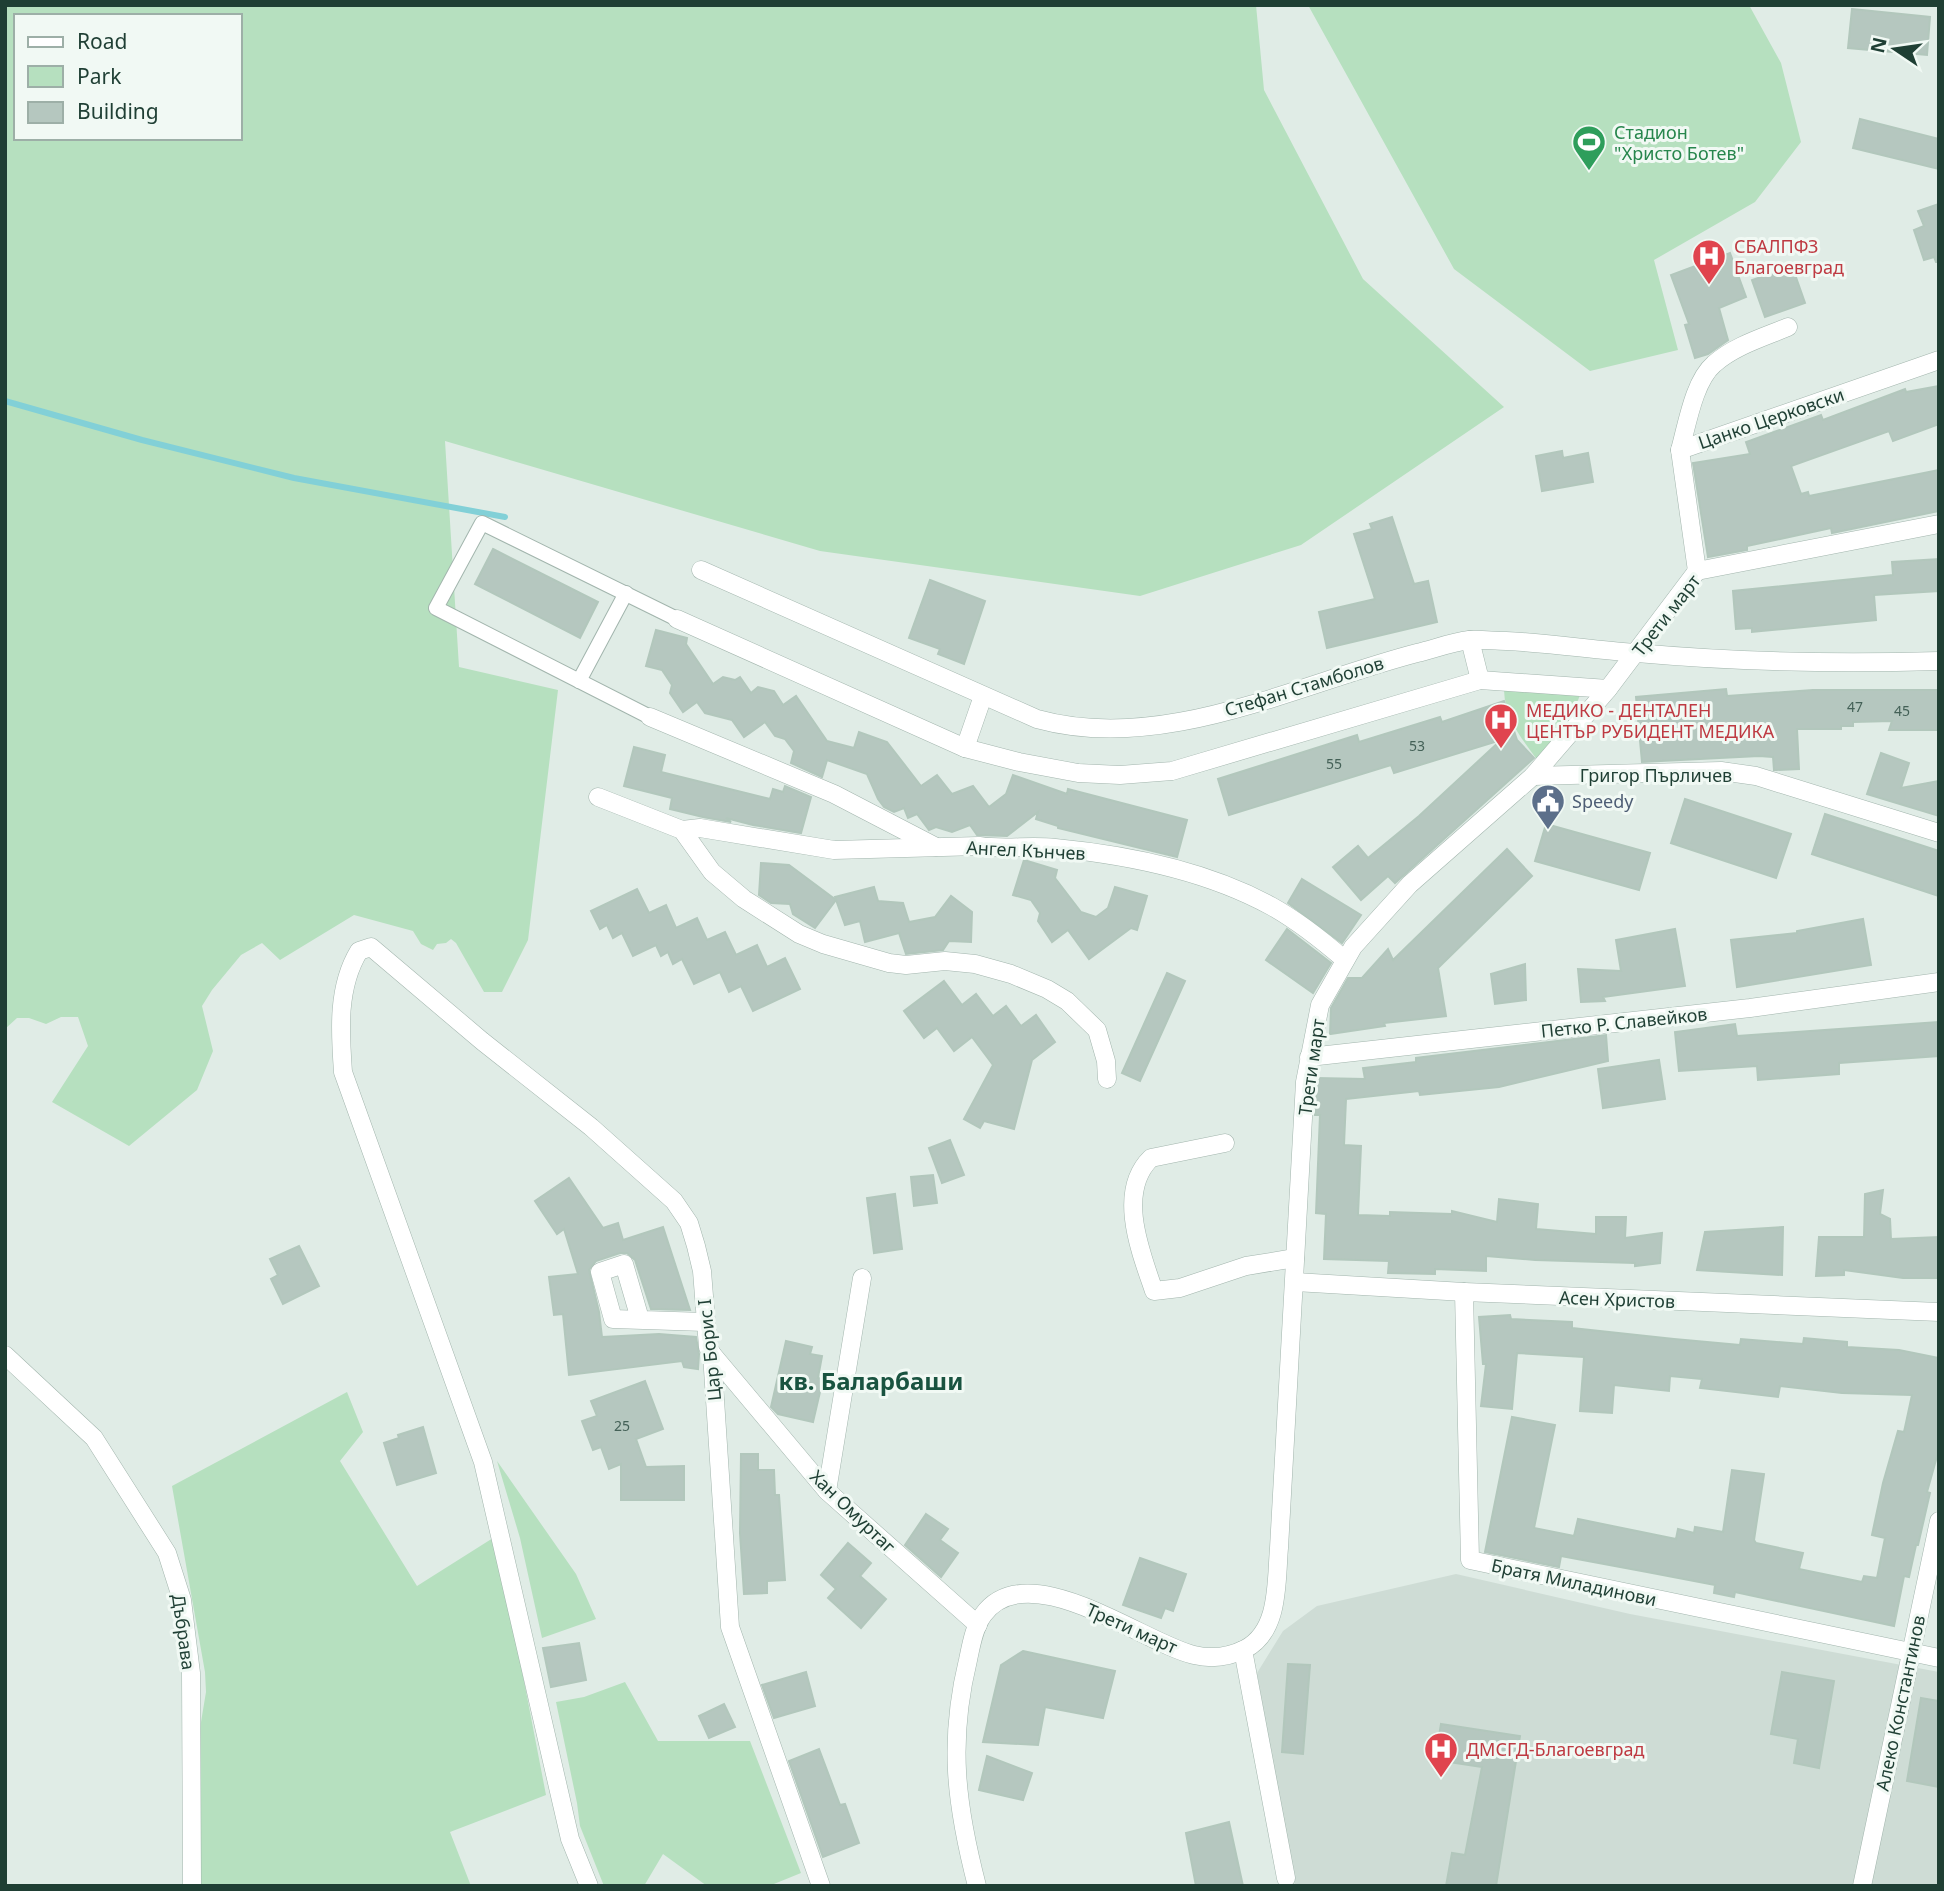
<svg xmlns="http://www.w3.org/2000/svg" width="1944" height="1891" viewBox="0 0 1944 1891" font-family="'Noto Sans',sans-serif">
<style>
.built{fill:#cedcd5}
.green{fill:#b6e0bf;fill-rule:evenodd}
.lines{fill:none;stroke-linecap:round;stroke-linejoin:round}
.stream{stroke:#82d0d7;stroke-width:6}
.building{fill:#b5c7bf;stroke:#b2c7bc;stroke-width:2}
.pedestrian-casing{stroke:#a2b5ad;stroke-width:16}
.minor-casing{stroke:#a2b5ad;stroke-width:19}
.pedestrian{stroke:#fff;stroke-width:14}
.minor{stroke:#fff;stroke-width:18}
.labels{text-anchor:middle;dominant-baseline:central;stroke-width:6;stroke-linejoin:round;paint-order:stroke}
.number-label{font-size:14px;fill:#446157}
.leisure-label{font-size:18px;fill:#27864d;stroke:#f1f9f4;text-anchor:start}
.health-label{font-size:18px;fill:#be3a42;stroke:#f1f9f4;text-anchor:start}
.street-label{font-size:18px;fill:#1f3f34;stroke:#f1f9f4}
.service-label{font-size:18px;fill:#4e5e75;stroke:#f1f9f4;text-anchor:start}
.district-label{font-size:24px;font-weight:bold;fill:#195340;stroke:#f1f9f4}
</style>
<rect width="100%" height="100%" fill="#e0ece6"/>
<!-- built -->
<path class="built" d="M1456,1574L1630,1614L1939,1672V1886H1295L1257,1673L1283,1631L1317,1606Z"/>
<!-- green -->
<g class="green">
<path d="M5,5H1256L1264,90L1363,279L1504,407L1301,545L1140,596L820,551L445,441L459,667L558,690L528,940L502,992H484L456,943L451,939L446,943L437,944L433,950L421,944L413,931L354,915L280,960L262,943L241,955L212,990L202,1006L213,1051L197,1090L129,1146L52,1102L88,1046L78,1017H61L46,1024L29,1018H17L5,1029ZM16,16H240V138H16Z"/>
<path d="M1308,5H1749L1781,63L1801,142L1755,202L1654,260L1678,350L1590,371L1454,269Z"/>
<path d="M1504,690L1580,695L1569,724L1538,761C1522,739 1505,719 1504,690Z"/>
<path d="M347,1392L363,1432L340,1461L417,1586L493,1538L514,1629L546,1795L450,1832L471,1886H198L199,1734L206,1692L205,1672L172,1486Z"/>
<path d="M497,1461L576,1574L596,1619L542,1638L520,1538Z"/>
<path d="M625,1682L658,1741H750L801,1873L769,1886H707L663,1854L644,1886H604L580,1826L577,1803L556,1702L584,1697Z"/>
</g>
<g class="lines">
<!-- stream -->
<path class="stream" d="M5,401L142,440L294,478L505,517"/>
</g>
<!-- building -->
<g class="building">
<path d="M1852,9L1930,17L1927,55L1848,48Z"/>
<path d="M1860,119L1939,139V169L1853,148Z"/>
<path d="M1939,204V262H1936L1934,257L1924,260L1914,230L1924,226L1918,211Z"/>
<path d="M1730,253L1746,297L1719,308L1728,340L1708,354L1695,358L1685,325L1689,324L1671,275Z"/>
<path d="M1792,266L1805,303L1765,317L1752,280Z"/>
<path d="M1939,386V424L1893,441L1889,431L1791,466L1801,494L1808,492L1809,496L1939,470V511L1832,533L1831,528L1747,546V550L1708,557L1693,463L1750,454L1746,442L1821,415L1823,420L1905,389L1906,392Z"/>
<path d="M1562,451L1563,458L1588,453L1593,482L1542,491L1536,456Z"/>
<path d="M1392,517L1414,584L1428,581L1437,622L1327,648L1319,612L1375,599L1354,534L1372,529L1370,524Z"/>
<path d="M493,549L598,602L580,638L475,584Z"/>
<path d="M1939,559V591L1874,595L1876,620L1752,632V628L1736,629L1733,591L1893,575L1892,562Z"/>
<path d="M930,580L985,601L964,664L938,654L940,649L909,638Z"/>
<path d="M656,630L687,638L686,644L713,684L723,677L735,680L740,677L751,693L758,687L774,691L783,705L796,696L827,741L854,748L859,732L887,742L921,786L937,775L952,794L973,786L989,807L1006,794L1013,775L1067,794L1068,789L1187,820L1177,857L1058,828V826L1036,819L1038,812L1007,836L977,835L970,825L952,832L936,827L929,830L917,814L908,818L904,808L894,812L884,807L878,799L867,774L827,760L822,777L791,763L794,751L785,739L775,736L765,722L744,737L732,720L705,713L697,702L683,712L670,693L672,685L662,670L646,666Z"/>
<path d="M1726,689L1727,696L1813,690H1939V730H1889L1892,721L1853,722V726H1841V729H1797L1799,769L1776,770H1774L1773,757L1759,756L1642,762L1636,697Z"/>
<path d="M1504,701L1517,740L1534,758L1395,883L1388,876L1361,900L1333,867L1358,846L1368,858L1419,816L1501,740L1394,773L1391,765L1229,815L1218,779L1357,735L1359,742L1440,717L1442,722Z"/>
<path d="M634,747L665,755L661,772L770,799L773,789L783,792L785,786L811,797L801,833L753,825L726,818L731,822L703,817L670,809L672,798L624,786Z"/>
<path d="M1881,753L1909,763L1901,788L1939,781V816L1867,794Z"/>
<path d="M1685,799L1791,834L1776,878L1671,843Z"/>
<path d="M1825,814L1939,851V896L1812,854Z"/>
<path d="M1546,824L1650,853L1639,890L1535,861Z"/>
<path d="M1507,849L1532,876L1438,968L1446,1016L1384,1023L1385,1026L1330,1034L1331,1008L1348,978H1362L1388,949L1393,960Z"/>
<path d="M1024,860L1057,870L1055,878L1081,912L1096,917L1108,908L1115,887L1147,896L1137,930L1131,928L1089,959L1068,930L1052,942L1038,921L1040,913L1031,900L1013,895Z"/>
<path d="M761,863L789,865L836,900L815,928L793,914L790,904L771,903L759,895Z"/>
<path d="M1302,879L1361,915L1342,943L1288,903Z"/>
<path d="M874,887L878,901L903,903L909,922L935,917L951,896L972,912L971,942L949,941L943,950L906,954L899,933L865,942L860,921L845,925L835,897Z"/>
<path d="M637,889L649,913L666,905L676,928L697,918L707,940L725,932L736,955L757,945L767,967L785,958L800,989L753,1011L741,986L729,992L720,972L694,984L682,959L673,964L668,952L661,956L656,945L633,956L622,933L613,938L607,925L600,929L591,911Z"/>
<path d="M1863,919L1871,965L1737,987L1731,940L1797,933V931Z"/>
<path d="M1287,929L1331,963L1313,993L1266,960Z"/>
<path d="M1675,929L1685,986L1603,997L1605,1001L1581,1002L1578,969L1621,971L1616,940Z"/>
<path d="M1525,964L1526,1000L1495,1004L1491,974Z"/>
<path d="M1167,973L1185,981L1140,1081L1122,1073Z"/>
<path d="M944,981L962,1005L976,994L993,1016L1006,1006L1021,1026L1036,1015L1055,1042L1032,1060L1014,1129L984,1121L980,1128L964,1119L993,1065L972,1037L954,1051L937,1028L924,1038L904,1011Z"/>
<path d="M1938,1022L1939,1056L1839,1063V1074L1758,1080L1757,1066L1679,1071L1675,1032L1735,1024L1737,1036Z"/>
<path d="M1606,1035L1608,1061L1499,1087L1420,1095L1419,1091L1346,1099L1344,1145L1361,1146L1358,1215L1390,1216V1212L1452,1214V1211L1497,1222L1499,1199L1538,1204L1536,1229L1596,1234V1217H1626L1625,1238L1662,1233L1660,1263L1635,1266V1263L1535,1260L1486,1256V1271L1435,1269V1274L1388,1273L1389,1261L1324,1259L1326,1214L1316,1213L1320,1115H1315L1317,1078L1365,1079L1363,1068L1416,1062V1058Z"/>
<path d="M1659,1060L1665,1099L1603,1108L1598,1069Z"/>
<path d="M950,1140L964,1175L942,1183L929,1148Z"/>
<path d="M933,1175L937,1203L914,1206L911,1177Z"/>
<path d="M569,1178L603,1228L618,1223L623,1240L663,1227L690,1310L651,1309L635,1260L627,1253H620L596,1261L589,1270L599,1312L602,1337L659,1334L696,1337L699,1354L698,1369L684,1367L682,1361L569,1375L563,1314L554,1315L549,1277L578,1274L564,1229L557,1234L535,1201Z"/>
<path d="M1883,1190L1880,1214L1890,1219L1891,1239L1939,1237V1278H1903L1844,1270V1275L1816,1276L1819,1237H1864L1865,1194Z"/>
<path d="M895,1194L902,1249L874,1253L867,1198Z"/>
<path d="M1783,1227L1782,1275L1697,1270L1705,1232Z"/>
<path d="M299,1246L319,1286L283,1304L271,1279L278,1275L270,1259Z"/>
<path d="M1510,1315L1511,1319L1572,1322V1328L1674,1339L1740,1345L1741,1339L1803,1344L1804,1338L1847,1342V1347L1899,1350L1939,1358V1449L1927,1492L1930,1493L1918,1545H1916L1909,1577L1904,1576L1894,1626L1735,1592L1734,1597L1714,1593L1715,1585L1647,1572L1561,1556L1559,1567L1485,1552L1512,1417L1555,1425L1534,1528L1574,1536L1578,1519L1676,1539L1678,1529L1694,1533L1695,1527L1723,1532L1732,1470L1764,1474L1754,1540L1756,1543L1803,1553L1799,1569L1862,1582L1864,1576L1877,1578L1885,1538L1872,1535L1883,1483L1898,1431L1904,1432L1912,1395L1842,1393L1780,1386L1778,1397L1700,1388L1702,1379L1670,1376L1669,1391L1614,1385L1612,1413L1580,1411L1584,1357L1517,1353L1512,1409L1481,1406L1486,1364H1483L1479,1317Z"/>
<path d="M786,1341L812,1347L810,1354L822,1356L818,1378L823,1379L813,1422L778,1414L771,1407Z"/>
<path d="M645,1381L663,1429L636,1439L646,1467L684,1466V1500H621V1464L609,1469L601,1447L593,1450L582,1421L597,1416L591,1401Z"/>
<path d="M423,1427L436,1473L397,1485L384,1443L399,1438L398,1435Z"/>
<path d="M741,1454H758V1470H774L775,1495H779L785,1580L767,1581V1593L744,1594L740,1533Z"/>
<path d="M926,1514L948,1529L940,1540L958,1553L941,1577L905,1545Z"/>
<path d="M848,1543L871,1563L860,1576L886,1599L861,1628L828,1598L836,1589L821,1575Z"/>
<path d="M1140,1558L1186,1574L1173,1611L1165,1608L1161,1618L1123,1605Z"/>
<path d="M579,1643L586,1680L551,1687L543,1648Z"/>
<path d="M1023,1651L1115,1671L1103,1718L1045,1707L1038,1745L983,1742L1001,1665Z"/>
<path d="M1288,1664L1310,1665L1303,1754L1282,1752Z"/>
<path d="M806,1672L815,1706L774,1718L762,1685Z"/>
<path d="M1782,1672L1834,1681L1819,1768L1794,1763L1798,1739L1771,1734Z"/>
<path d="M1921,1698L1939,1701V1787L1907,1781Z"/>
<path d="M724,1704L735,1727L709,1738L699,1716Z"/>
<path d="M1441,1724L1520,1736L1496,1886H1446L1452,1853L1465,1855L1482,1767L1435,1760Z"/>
<path d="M819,1749L840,1805L845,1804L859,1843L823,1857L789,1761Z"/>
<path d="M987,1756L1032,1773L1023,1800L979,1790Z"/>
<path d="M1229,1822L1243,1886H1196L1186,1833Z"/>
</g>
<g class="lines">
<!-- pedestrian casing -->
<g class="pedestrian-casing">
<g id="pedestrian">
<path d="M579,681L626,593"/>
<path d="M650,717L436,608L482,523L677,619"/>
</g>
</g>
<!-- minor casing -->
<g class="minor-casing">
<g id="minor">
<path d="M1680,450C1687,425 1694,381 1714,364C1734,346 1764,337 1788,327"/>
<path d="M701,570L1037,719C1163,754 1297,684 1417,653C1434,649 1452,642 1469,640C1480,639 1494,641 1506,641C1550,643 1593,650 1637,653C1737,662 1839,664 1939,661"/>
<path d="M1697,571L1680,450L1939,360"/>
<path d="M677,619L965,748L1019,762L1078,773L1120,775L1172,771L1480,680L1608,689"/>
<path d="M1470,640L1480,680"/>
<path d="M650,717L834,794L936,847"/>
<path d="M965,748L983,696"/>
<path d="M1533,776L1721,771L1756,776L1939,833"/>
<path d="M598,797L682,830L712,872L744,899L799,934L823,944L889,963L906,965L945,961L975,964L1011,974L1047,989L1067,1001L1097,1030L1106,1061L1107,1079"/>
<path d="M682,830L700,828L834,850L979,846C1005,850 1029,845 1055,848C1129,855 1205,870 1271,906C1298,921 1323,941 1345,960"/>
<path d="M1309,1057L1750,1008L1939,982"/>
<path d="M1225,1143L1151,1158C1116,1192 1141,1253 1154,1291L1180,1288L1246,1266L1295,1258"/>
<path d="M1295,1282L1464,1292L1939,1312"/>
<path d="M1464,1292L1470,1560L1939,1658"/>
<path d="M640,1319L624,1264L600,1272L613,1319L705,1322"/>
<path d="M712,1354L827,1491L978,1625"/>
<path d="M5,1355L94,1438L167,1553L182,1600L191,1673L192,1886"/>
<path d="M827,1491L862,1278"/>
<path d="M1243,1650L1286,1878"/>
<path d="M589,1886L570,1839L483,1462L343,1072C340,1031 337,987 359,951L371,947L482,1041L591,1127L674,1201L689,1223L696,1246L702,1271L708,1347L712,1354L730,1627L821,1886"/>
<path d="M977,1886C956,1805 948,1742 968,1660C971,1646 974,1627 983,1615C1027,1553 1145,1644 1194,1655C1211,1659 1229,1657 1245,1649C1280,1631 1276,1581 1279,1548L1305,1082L1320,1005L1353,947L1410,884L1533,776L1608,689L1697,571L1939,524"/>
<path d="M1862,1886L1939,1521"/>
</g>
</g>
<!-- pedestrian -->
<use href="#pedestrian" class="pedestrian"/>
<!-- minor -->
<use href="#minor" class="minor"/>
</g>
<!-- icons -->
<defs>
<g id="stadium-pin" transform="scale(1.75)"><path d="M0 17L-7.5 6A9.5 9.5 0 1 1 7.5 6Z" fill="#2e9e5b" stroke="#f1f9f4"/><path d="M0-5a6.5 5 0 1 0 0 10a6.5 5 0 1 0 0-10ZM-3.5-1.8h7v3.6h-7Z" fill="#fff"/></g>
<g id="hospital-pin" transform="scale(1.75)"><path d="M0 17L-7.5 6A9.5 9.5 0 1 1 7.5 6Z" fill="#e0444e" stroke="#f1f9f4"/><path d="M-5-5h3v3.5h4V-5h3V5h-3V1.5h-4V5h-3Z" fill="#fff"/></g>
<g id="civic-pin" transform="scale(1.75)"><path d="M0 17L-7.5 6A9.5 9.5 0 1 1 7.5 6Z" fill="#5c6f8a" stroke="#f1f9f4"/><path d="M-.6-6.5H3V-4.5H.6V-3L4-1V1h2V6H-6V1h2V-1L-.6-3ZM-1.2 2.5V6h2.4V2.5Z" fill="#fff"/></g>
</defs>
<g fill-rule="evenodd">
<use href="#stadium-pin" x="1589" y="142"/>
<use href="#hospital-pin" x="1709" y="256"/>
<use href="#hospital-pin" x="1501" y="720"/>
<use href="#civic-pin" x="1548" y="801"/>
<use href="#hospital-pin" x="1441" y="1749"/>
</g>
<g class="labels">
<!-- number labels -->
<g class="number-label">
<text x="1855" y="706">47</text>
<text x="1902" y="710">45</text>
<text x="1417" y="745">53</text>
<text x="1334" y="763">55</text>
<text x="622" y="1425">25</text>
</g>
<!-- leisure labels -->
<g class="leisure-label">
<text x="1614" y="132">Стадион<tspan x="1614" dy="21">"Христо Ботев"</tspan></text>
</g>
<!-- health labels -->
<g class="health-label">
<text x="1734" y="246">СБАЛПФЗ<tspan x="1734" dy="21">Благоевград</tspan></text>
<text x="1526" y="710">МЕДИКО - ДЕНТАЛЕН<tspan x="1526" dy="21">ЦЕНТЪР РУБИДЕНТ МЕДИКА</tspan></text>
<text x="1466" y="1749">ДМСГД-Благоевград</text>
</g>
<!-- street labels -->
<g class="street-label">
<text transform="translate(1771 418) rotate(-19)">Цанко Церковски</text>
<text transform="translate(1666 615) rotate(-52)">Трети март</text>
<text transform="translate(1304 686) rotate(-17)">Стефан Стамболов</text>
<text x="1656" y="775">Григор Пърличев</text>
<text transform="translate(1026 850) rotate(3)">Ангел Кънчев</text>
<text transform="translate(1624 1022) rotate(-6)">Петко Р. Славейков</text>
<text transform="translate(1311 1067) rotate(-82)">Трети март</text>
<text transform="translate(1617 1299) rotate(2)">Асен Христов</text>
<text transform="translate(709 1350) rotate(-96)">Цар Борис I</text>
<text transform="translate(853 1511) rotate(44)">Хан Омуртаг</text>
<text transform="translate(1574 1582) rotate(12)">Братя Миладинови</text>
<text transform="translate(1132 1628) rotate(24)">Трети март</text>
<text transform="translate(184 1632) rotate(82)">Дъбрава</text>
<text transform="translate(1900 1703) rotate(-78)">Алеко Константинов</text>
</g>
<!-- service labels -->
<g class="service-label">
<text x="1572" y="801">Speedy</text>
</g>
<!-- district labels -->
<g class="district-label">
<text x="871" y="1380">кв. Баларбаши</text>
</g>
</g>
<!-- border -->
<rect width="1944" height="1891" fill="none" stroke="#1f3f34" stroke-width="14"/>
<!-- legend -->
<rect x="14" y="14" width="228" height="126" fill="#f1f9f4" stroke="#9dafa7" stroke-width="2"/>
<rect x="28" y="37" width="35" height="10" fill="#ffffff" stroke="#9dafa7" stroke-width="2"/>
<text x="77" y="49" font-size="21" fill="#1f3f34">Road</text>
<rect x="28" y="66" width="35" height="21" fill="#b6e0bf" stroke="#9dafa7" stroke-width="2"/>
<text x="77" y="84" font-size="21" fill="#1f3f34">Park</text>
<rect x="28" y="102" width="35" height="21" fill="#b5c7bf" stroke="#9dafa7" stroke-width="2"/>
<text x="77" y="119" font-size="21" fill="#1f3f34">Building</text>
<!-- north arrow -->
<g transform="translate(1895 49) rotate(283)" stroke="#f1f9f4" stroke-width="5" paint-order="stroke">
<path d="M0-5L12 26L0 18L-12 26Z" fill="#1f3f34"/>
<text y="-10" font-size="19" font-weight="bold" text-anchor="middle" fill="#1f3f34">N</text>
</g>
</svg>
